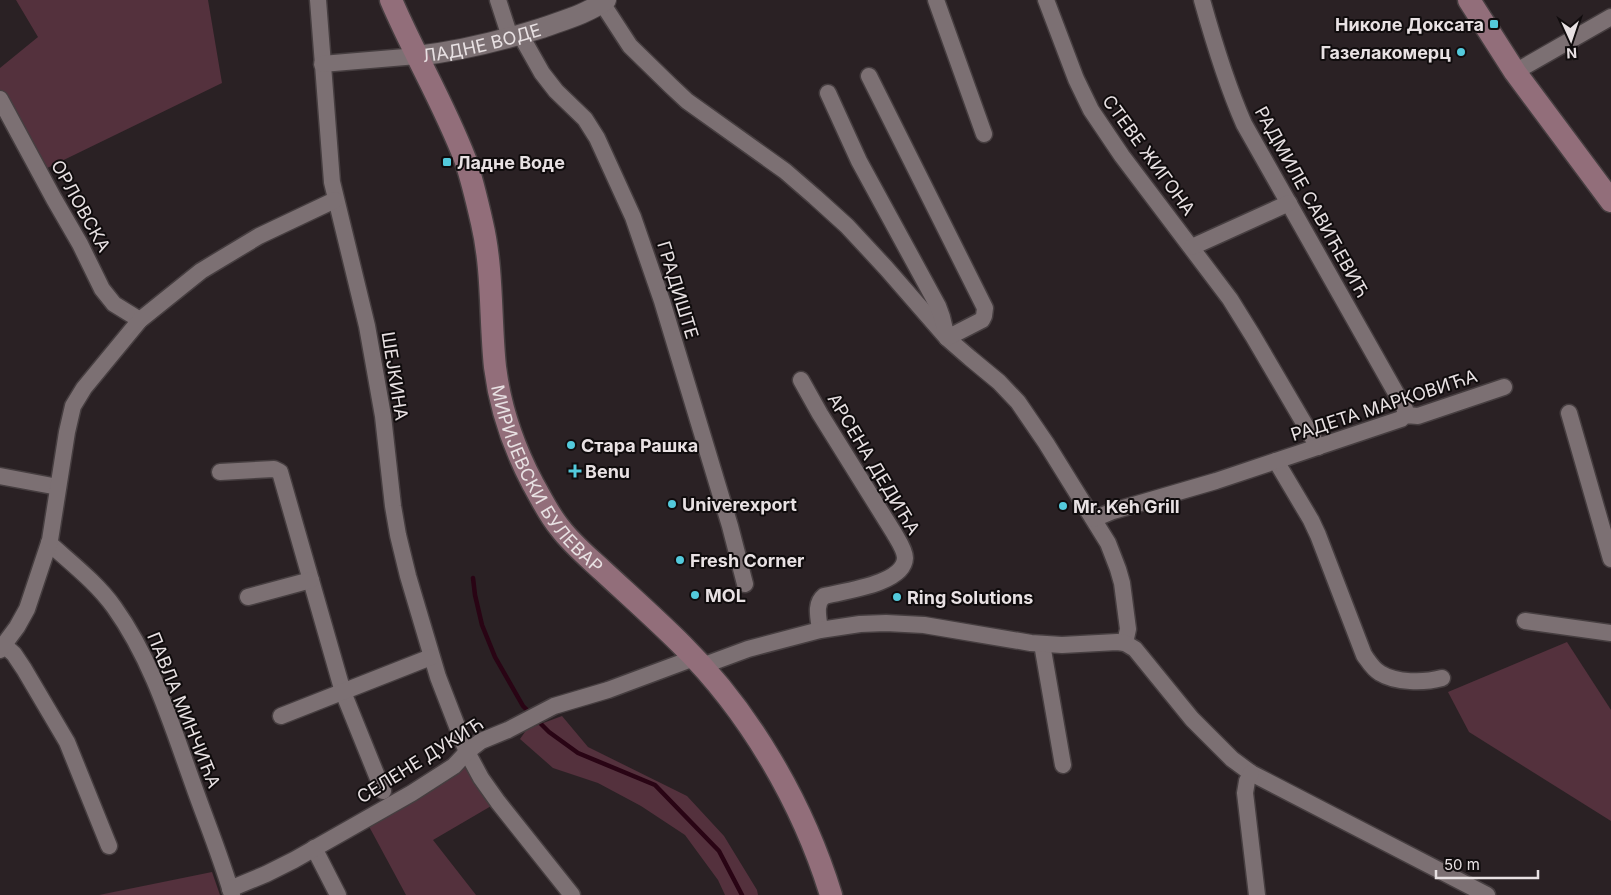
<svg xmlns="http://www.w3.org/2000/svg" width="1611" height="895" viewBox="0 0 1611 895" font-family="Inter,sans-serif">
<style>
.green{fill:#54313d}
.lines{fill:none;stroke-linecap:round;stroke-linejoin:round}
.stream{stroke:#290414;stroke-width:4.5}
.minor-casing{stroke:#463e40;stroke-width:19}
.tertiary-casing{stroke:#463e40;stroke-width:22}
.secondary-casing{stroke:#463e40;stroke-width:25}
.minor{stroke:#7c7073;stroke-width:16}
.tertiary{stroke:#7c7073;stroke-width:20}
.secondary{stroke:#926e7a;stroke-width:22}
.poi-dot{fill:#53cadc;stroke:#100c0d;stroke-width:2}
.labels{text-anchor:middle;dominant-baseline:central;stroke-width:4;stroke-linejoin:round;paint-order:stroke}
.poi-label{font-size:18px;font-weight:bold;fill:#e8e1e3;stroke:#100c0d;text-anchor:start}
.street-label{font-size:18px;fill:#e8e1e3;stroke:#100c0d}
</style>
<rect width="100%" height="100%" fill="#2a2124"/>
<!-- green -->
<g class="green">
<path d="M16,0H208L222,83L39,172L0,99V68L38,37Z"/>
<path d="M1567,642L1611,710V821L1469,732L1448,692Z"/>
<path d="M562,716L588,747L687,796L724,836L757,890L758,895H725L718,880L685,835L641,806L598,783L553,768L520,739L527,729Z"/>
<path d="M467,752L498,802L433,840L476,895H406L365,819Z"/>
<path d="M212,872L220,895H99Z"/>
</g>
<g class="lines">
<!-- stream -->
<path class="stream" d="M473,578L475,595L482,625L495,657L523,706L549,732L578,753L655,785L719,851L742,895"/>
<!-- minor casing -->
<g class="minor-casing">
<g id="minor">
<path d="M318,0L332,182L367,326L383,416L393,506L398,535L408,576L438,677L467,752L481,778L498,802L572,895"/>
<path d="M498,0L510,37"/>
<path d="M936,0L984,134"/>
<path d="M1046,0L1076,79L1091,110L1122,156L1230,299L1253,336L1318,447"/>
<path d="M1202,0C1214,43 1226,83 1244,124L1405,409V415"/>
<path d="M602,3L630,46L671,86L687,101L785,171L815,197L847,226L886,268L947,338L970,358L999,382L1018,402L1046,443L1108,543L1118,569L1122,583L1128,629L1125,643"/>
<path d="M520,34L542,73L556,91L585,119L597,138L633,217L662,301L730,526L745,584"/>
<path d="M322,64L417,56"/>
<path d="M1515,72L1611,17"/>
<path d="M828,93L859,161L938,306L942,317L947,338L982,320L984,316L985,308L869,76"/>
<path d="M0,99L54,199L80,244L102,289L114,304L140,320"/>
<path d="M1192,247L1289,203"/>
<path d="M801,380L820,414L894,533C898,540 905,550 905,558C904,584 844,591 824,596C814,604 819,619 820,630"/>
<path d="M1569,413L1611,559"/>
<path d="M1276,461L1311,520L1318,535L1364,655C1369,662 1373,669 1380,673C1396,683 1424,683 1442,678"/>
<path d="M220,472L274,469L280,472L343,692L383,791"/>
<path d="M0,476L58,487"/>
<path d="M1094,519L1113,511L1216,481L1401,419L1405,415L1418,416L1504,387"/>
<path d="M49,543C71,563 97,583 114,607C152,660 171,723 193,784C206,821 221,857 232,895"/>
<path d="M248,597L311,580"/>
<path d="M1525,621L1611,633"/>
<path d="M1042,644L1063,765"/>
<path d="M4,645L14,654L24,669L67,742L109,846"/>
<path d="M0,650L17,627L27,609L50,540L67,432L73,406L84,388L140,320L201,271L259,236L335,200"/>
<path d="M702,666L748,649L820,630L860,624L886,623L924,625L1031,643L1062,645L1117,642L1125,643L1135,649L1192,719L1232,759L1251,773L1487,895"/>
<path d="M281,716L431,657"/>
<path d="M1251,773L1247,781L1245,793L1257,895"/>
<path d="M314,848L338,895"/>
<path d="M230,889L266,874L294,860L412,793L454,766L467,752L481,741L508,730L554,706L608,690L694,658"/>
</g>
</g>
<!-- tertiary casing -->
<g class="tertiary-casing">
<g id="tertiary">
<path id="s1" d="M417,56C460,51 501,41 542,28C564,20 587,14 606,0"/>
</g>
</g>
<!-- secondary casing -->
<g class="secondary-casing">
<g id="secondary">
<path id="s2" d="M391,0C414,54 444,104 465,159C472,179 477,201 482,223C493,270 490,319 495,367C500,407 514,448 533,484C541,498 549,515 560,528C572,544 588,557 603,571C630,596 657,620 682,645C750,712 803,804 831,895"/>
<path d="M1469,0L1515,72L1611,201"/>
</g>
</g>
<!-- minor -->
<use href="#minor" class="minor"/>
<!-- tertiary -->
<use href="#tertiary" class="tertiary"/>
<!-- secondary -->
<use href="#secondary" class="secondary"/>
</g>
<!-- markers -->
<g class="poi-dot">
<rect x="1489" y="19" width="10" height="10" rx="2.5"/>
<circle cx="1461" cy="52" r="5"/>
<rect x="442" y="157" width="10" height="10" rx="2.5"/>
<circle cx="571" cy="445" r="5"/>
<path d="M572.5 463.5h5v5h5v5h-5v5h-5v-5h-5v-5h5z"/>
<circle cx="672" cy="504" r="5"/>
<circle cx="1063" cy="506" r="5"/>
<circle cx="680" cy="560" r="5"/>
<circle cx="695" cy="595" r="5"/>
<circle cx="897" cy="597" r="5"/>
</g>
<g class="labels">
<!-- poi labels -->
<g class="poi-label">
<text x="1484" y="24" text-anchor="end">Николе Доксата</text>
<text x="1451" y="52" text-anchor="end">Газелакомерц</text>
<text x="457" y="162">Ладне Воде</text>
<text x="581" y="445">Стара Рашка</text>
<text x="585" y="471">Benu</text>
<text x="682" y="504">Univerexport</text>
<text x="1073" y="506">Mr. Keh Grill</text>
<text x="690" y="560">Fresh Corner</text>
<text x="705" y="595">MOL</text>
<text x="907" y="597">Ring Solutions</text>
</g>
<!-- street labels -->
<g class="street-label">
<text stroke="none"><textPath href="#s1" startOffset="66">ЛАДНЕ ВОДЕ</textPath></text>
<text transform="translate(1149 155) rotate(54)">СТЕВЕ ЖИГОНА</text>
<text transform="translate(1312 202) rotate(61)">РАДМИЛЕ САВИЋЕВИЋ</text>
<text transform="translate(81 206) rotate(61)">ОРЛОВСКА</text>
<text transform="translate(678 290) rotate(73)">ГРАДИШТЕ</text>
<text transform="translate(395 376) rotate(81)">ШЕЈКИНА</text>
<text transform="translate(1384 405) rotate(-18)">РАДЕТА МАРКОВИЋА</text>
<text transform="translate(874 464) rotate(59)">АРСЕНА ДЕДИЋА</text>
<text stroke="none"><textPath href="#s2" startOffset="512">МИРИЈЕВСКИ БУЛЕВАР</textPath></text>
<text transform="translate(184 710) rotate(68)">ПАВЛА МИНЧИЋА</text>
<text transform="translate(420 760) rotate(-32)">СЕЛЕНЕ ДУКИЋ</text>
</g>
</g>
<!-- north arrow -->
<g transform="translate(1571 40) rotate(177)" stroke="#100c0d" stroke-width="4" paint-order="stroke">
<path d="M0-4L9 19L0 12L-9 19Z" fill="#e8e1e3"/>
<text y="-8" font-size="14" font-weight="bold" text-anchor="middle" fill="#e8e1e3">N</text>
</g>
<!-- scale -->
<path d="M1436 870v8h102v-8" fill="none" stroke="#e8e1e3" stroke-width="2.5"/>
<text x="1444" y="870" font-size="15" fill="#e8e1e3" stroke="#100c0d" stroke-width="4" paint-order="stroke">50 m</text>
</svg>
